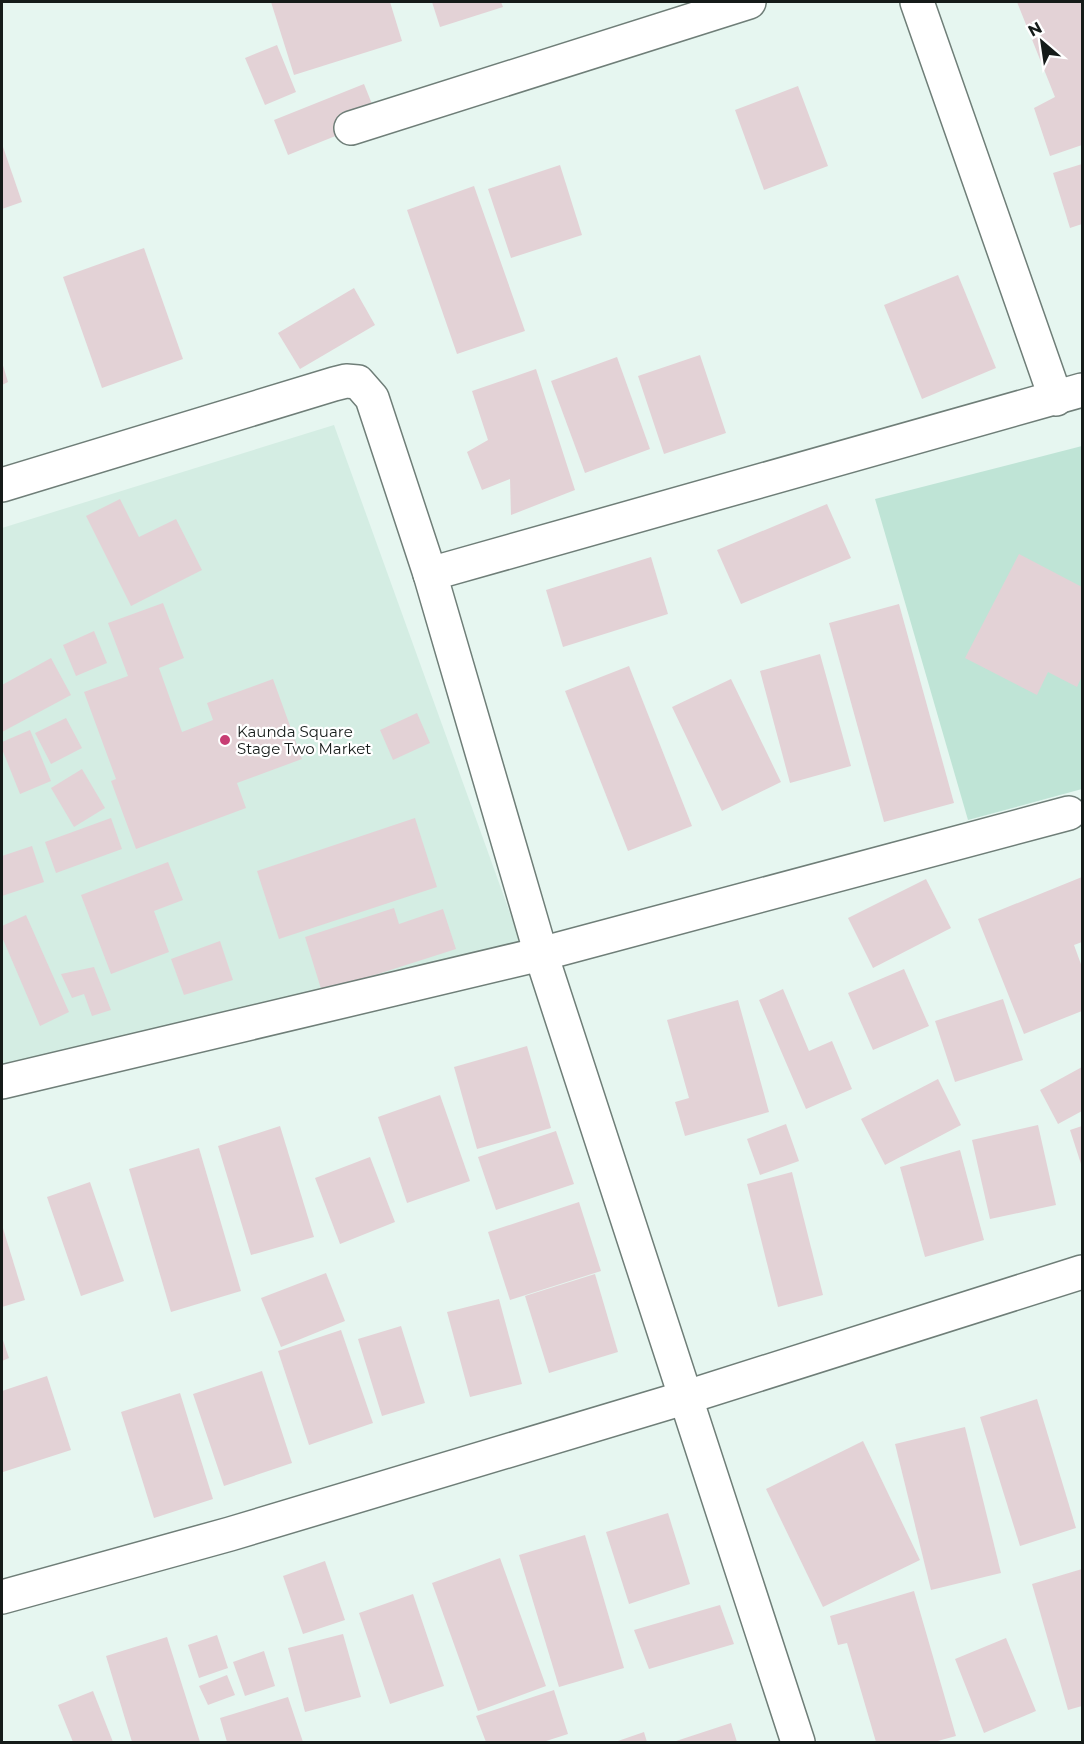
<svg xmlns="http://www.w3.org/2000/svg" width="1084" height="1744" viewBox="0 0 1084 1744" font-family="Montserrat,sans-serif">
<style>
.built{fill:#d4ede3}
.green{fill:#bfe4d6}
.building{fill:#e3d2d6}
.lines{fill:none;stroke-linecap:round;stroke-linejoin:round}
.minor-casing{stroke:#6f7e78;stroke-width:36}
.minor{stroke:#fff;stroke-width:33}
.poi-dot{fill:#c73d73;stroke:#fff;stroke-width:2}
.labels{text-anchor:middle;dominant-baseline:central;stroke-width:4.5;stroke-linejoin:round;paint-order:stroke}
.poi-label{font-size:15px;fill:#151b19;stroke:#fff;text-anchor:start}
</style>
<rect width="100%" height="100%" fill="#e6f6f0"/>
<!-- built -->
<path class="built" d="M334,425L524,952L2,1066V528Z"/>
<!-- green -->
<path class="green" d="M1082,446V789L968,820L875,499Z"/>
<!-- building -->
<g class="building">
<path d="M271,2H390L402,41L294,75Z"/>
<path d="M432,2H501L503,7L440,27Z"/>
<path d="M1017,2H1082V145L1050,156L1034,108L1055,97Z"/>
<path d="M277,45L296,92L265,105L245,58Z"/>
<path d="M364,84L378,119L288,155L274,120Z"/>
<path d="M798,86L828,166L764,190L735,110Z"/>
<path d="M2,144L22,202L2,209Z"/>
<path d="M1082,164V224L1070,228L1053,173Z"/>
<path d="M560,165L582,235L511,258L488,189Z"/>
<path d="M474,186L525,331L457,354L407,210Z"/>
<path d="M144,248L183,359L102,388L63,277Z"/>
<path d="M958,275L996,368L922,399L884,305Z"/>
<path d="M354,288L375,325L300,369L278,333Z"/>
<path d="M700,355L726,433L664,454L638,376Z"/>
<path d="M617,357L650,449L585,473L551,381Z"/>
<path d="M2,362L8,382L2,385Z"/>
<path d="M536,369L575,490L511,515L510,479L482,490L467,452L488,440L472,391Z"/>
<path d="M120,499L139,537L176,519L202,570L131,606L86,516Z"/>
<path d="M827,504L851,558L741,604L717,550Z"/>
<path d="M1019,554L1082,587V676L1077,687L1048,672L1037,695L965,658Z"/>
<path d="M651,557L668,614L563,647L546,590Z"/>
<path d="M163,603L184,658L159,668L182,732L213,720L207,703L273,679L302,759L237,783L246,808L136,849L111,781L116,779L84,692L128,676L108,623Z"/>
<path d="M899,604L954,803L884,822L829,623Z"/>
<path d="M94,631L107,663L76,676L63,645Z"/>
<path d="M820,654L851,766L790,783L760,671Z"/>
<path d="M51,658L71,695L2,732V685Z"/>
<path d="M629,666L692,826L628,851L565,691Z"/>
<path d="M731,679L781,782L722,811L672,707Z"/>
<path d="M417,713L430,743L393,760L380,730Z"/>
<path d="M66,718L82,748L51,764L35,733Z"/>
<path d="M30,730L51,781L20,794L2,749V742Z"/>
<path d="M82,769L105,808L74,827L51,788Z"/>
<path d="M111,818L122,849L56,873L45,842Z"/>
<path d="M415,818L437,887L279,939L257,871Z"/>
<path d="M32,846L44,882L2,896V856Z"/>
<path d="M168,862L183,900L154,911L169,952L111,974L81,895Z"/>
<path d="M1082,877V942L1074,945L1082,967V1011L1024,1034L978,919Z"/>
<path d="M926,879L951,928L873,968L848,918Z"/>
<path d="M394,908L399,924L443,909L456,949L322,992L305,937Z"/>
<path d="M26,915L69,1012L40,1026L2,937V926Z"/>
<path d="M220,941L233,980L184,995L171,959Z"/>
<path d="M94,967L111,1010L92,1016L84,994L72,998L61,974Z"/>
<path d="M904,969L929,1026L873,1050L848,993Z"/>
<path d="M783,989L809,1051L832,1041L852,1089L806,1109L759,1000Z"/>
<path d="M1003,999L1023,1060L955,1082L935,1021Z"/>
<path d="M738,1000L769,1112L685,1136L675,1102L689,1098L667,1020Z"/>
<path d="M527,1046L551,1128L477,1149L454,1067Z"/>
<path d="M1082,1067V1111L1058,1124L1040,1090Z"/>
<path d="M938,1079L961,1125L885,1165L861,1119Z"/>
<path d="M440,1095L470,1181L407,1203L378,1117Z"/>
<path d="M786,1124L799,1161L760,1175L747,1139Z"/>
<path d="M1038,1125L1056,1205L990,1219L972,1140Z"/>
<path d="M280,1126L314,1237L251,1255L218,1146Z"/>
<path d="M1082,1126V1167L1070,1130Z"/>
<path d="M556,1131L574,1184L496,1210L478,1157Z"/>
<path d="M199,1148L241,1291L171,1312L129,1169Z"/>
<path d="M960,1150L984,1240L925,1257L900,1167Z"/>
<path d="M370,1157L395,1222L340,1244L315,1178Z"/>
<path d="M792,1172L823,1295L778,1307L747,1184Z"/>
<path d="M90,1182L124,1281L81,1296L47,1197Z"/>
<path d="M579,1202L601,1271L510,1300L488,1232Z"/>
<path d="M2,1225L25,1300L2,1307Z"/>
<path d="M326,1273L345,1321L281,1347L261,1298Z"/>
<path d="M595,1274L618,1352L549,1373L525,1296Z"/>
<path d="M499,1299L522,1384L470,1397L447,1312Z"/>
<path d="M401,1326L425,1403L382,1416L358,1339Z"/>
<path d="M341,1330L373,1423L309,1445L278,1351Z"/>
<path d="M2,1337L9,1358L2,1361Z"/>
<path d="M262,1371L292,1463L224,1486L193,1394Z"/>
<path d="M47,1376L71,1450L3,1472L2,1467V1391Z"/>
<path d="M180,1393L213,1499L154,1518L121,1412Z"/>
<path d="M1037,1399L1076,1528L1020,1546L980,1417Z"/>
<path d="M965,1427L1001,1573L931,1590L895,1444Z"/>
<path d="M863,1441L920,1560L823,1607L766,1489Z"/>
<path d="M668,1513L690,1584L629,1604L606,1532Z"/>
<path d="M585,1535L624,1668L559,1687L519,1555Z"/>
<path d="M500,1558L546,1686L478,1711L432,1583Z"/>
<path d="M325,1561L345,1620L303,1634L283,1576Z"/>
<path d="M1082,1569V1706L1068,1710L1032,1584Z"/>
<path d="M914,1591L956,1736L934,1742H876L847,1643L838,1645L830,1616Z"/>
<path d="M413,1594L444,1686L390,1704L359,1613Z"/>
<path d="M720,1605L734,1644L649,1669L634,1630Z"/>
<path d="M343,1634L361,1697L305,1712L288,1648Z"/>
<path d="M217,1635L228,1668L199,1678L188,1645Z"/>
<path d="M167,1637L200,1742H132L106,1656Z"/>
<path d="M1006,1638L1036,1711L984,1733L955,1659Z"/>
<path d="M264,1651L275,1686L245,1696L233,1662Z"/>
<path d="M227,1675L235,1695L208,1705L199,1686Z"/>
<path d="M554,1690L568,1734L543,1742H486L476,1716Z"/>
<path d="M93,1691L113,1742H73L58,1705Z"/>
<path d="M288,1697L303,1742H227L220,1718Z"/>
<path d="M731,1723L737,1742H673Z"/>
<path d="M644,1732L647,1742H615Z"/>
</g>
<g class="lines">
<!-- minor casing -->
<g class="minor-casing">
<g id="minor">
<path d="M917,2L1056,399"/>
<path d="M351,128L749,2"/>
<path d="M2,485L334,384L346,381L358,382L372,398L430,574"/>
<path d="M2,1082L541,954L1069,813"/>
<path d="M2,1597L230,1534L687,1397L1082,1272"/>
<path d="M798,1742L541,954L430,574L1082,390"/>
</g>
</g>
<!-- minor -->
<use href="#minor" class="minor"/>
</g>
<!-- markers -->
<circle class="poi-dot" cx="225" cy="740" r="6"/>
<g class="labels">
<!-- poi labels -->
<g class="poi-label">
<text x="237" y="731">Kaunda Square<tspan x="237" dy="17">Stage Two Market</tspan></text>
</g>
</g>
<!-- border -->
<rect width="1084" height="1744" fill="none" stroke="#151b19" stroke-width="6"/>
<!-- north arrow -->
<g transform="translate(1042 42) rotate(331)" stroke="#ffffff" stroke-width="4.5" paint-order="stroke">
<path d="M0-4.5L10 22L0 15L-10 22Z" fill="#151b19"/>
<text y="-9" font-size="16" font-weight="bold" text-anchor="middle" fill="#151b19">N</text>
</g>
</svg>
